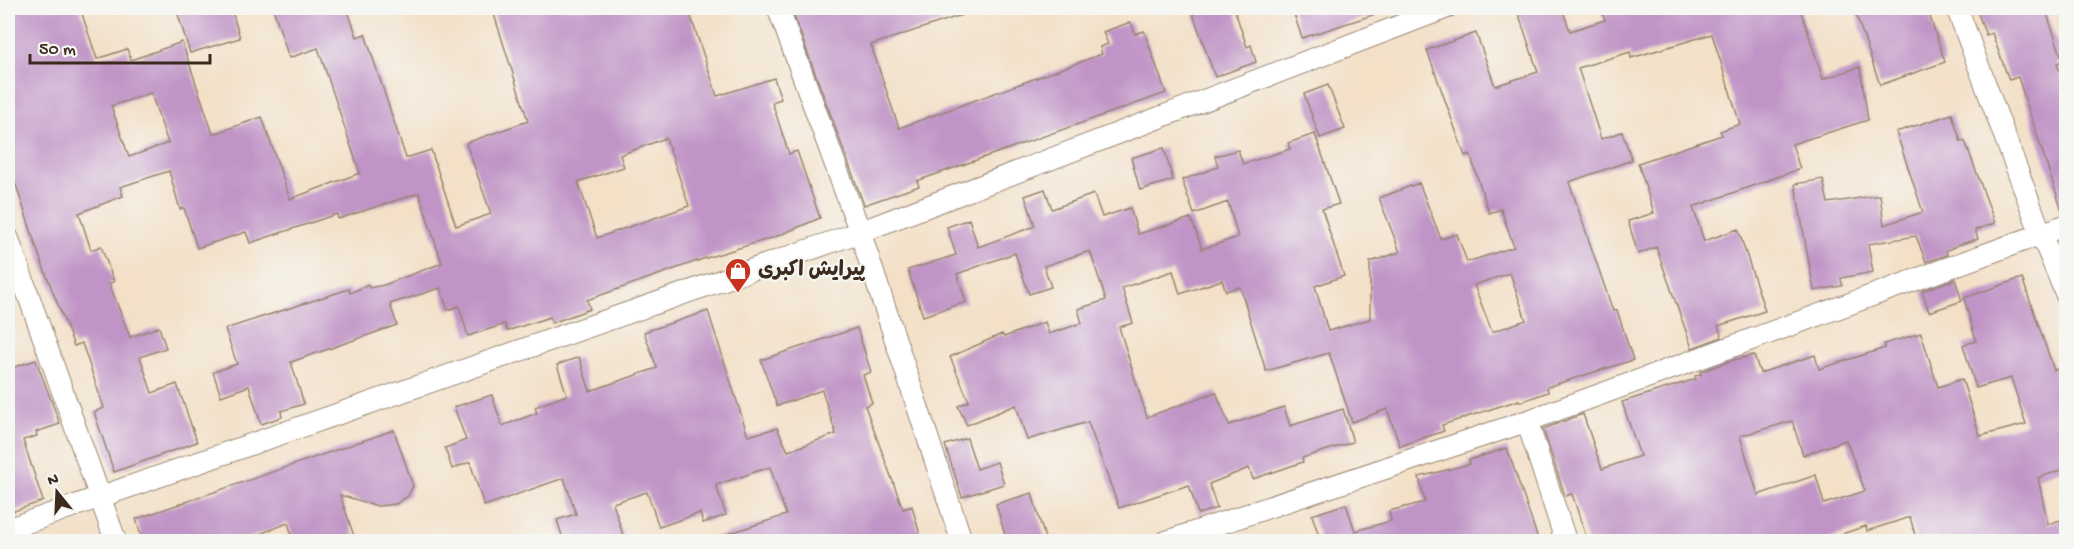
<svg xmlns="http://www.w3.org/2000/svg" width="2074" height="549" viewBox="0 0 2074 549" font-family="'Gochi Hand','Playpen Sans Arabic',sans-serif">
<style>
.building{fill:#c094c6;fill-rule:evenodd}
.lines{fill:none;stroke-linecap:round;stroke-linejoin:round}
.street-casing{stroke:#978572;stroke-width:23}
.street{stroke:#fff;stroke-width:21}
.labels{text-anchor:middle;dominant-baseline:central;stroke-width:4.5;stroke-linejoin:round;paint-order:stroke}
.poi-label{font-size:21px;font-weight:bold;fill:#3b2a1e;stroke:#f6f6f2;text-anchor:start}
</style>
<rect width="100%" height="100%" fill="#f6f6f2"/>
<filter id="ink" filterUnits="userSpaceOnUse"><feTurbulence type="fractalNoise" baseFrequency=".0167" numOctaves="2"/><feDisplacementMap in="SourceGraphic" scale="12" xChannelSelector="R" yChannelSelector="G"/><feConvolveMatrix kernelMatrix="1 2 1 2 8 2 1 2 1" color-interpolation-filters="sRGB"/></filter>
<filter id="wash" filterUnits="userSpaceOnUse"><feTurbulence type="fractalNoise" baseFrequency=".008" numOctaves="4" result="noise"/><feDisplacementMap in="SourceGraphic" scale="24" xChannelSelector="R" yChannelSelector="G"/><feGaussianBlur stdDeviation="1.35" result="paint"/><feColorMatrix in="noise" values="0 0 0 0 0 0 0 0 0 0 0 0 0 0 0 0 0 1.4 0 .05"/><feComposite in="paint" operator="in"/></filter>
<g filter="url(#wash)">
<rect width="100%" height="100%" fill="#f3e0c7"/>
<g id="blocks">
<!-- building -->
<g class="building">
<path d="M8,8H80L97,59L127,49L131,60L182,42L213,134L262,117L290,199L360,173L318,48L289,58L273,8H347L357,37L365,34L406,158L431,150L456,226L491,214L466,143L528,121L492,8H688L717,96L774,78L781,99L772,102L789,154L797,151L820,218L775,237L703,259L587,300L590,309L552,323L550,317L507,331L505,324L468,336L459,306L448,310L440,288L390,304L397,325L291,362L304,404L281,411L282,417L261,424L249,386L221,396L213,372L237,364L225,329L349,289L350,293L368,285L369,288L384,285L442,263L419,193L338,219L337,214L250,243L246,232L197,248L184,208L180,209L169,171L120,187L123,196L79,213L91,250L101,246L114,282L109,283L130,337L159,327L166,348L140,357L152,393L177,384L197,442L114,472L94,412L104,408L82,343L74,346L41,261L16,185L8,188ZM151,93L168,143L129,157L111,106ZM666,138L689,206L597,238L578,182L624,167L620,155Z"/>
<path d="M176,8H231L240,38L190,53Z"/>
<path d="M791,8H973L974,11L871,45L899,128L1102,54L1100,47L1108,44L1103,32L1131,22L1135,34L1144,31L1166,93L917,181L919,186L864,205Z"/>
<path d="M1191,8H1234L1247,47L1251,45L1256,62L1215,77Z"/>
<path d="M1292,8H1384L1385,11L1302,38Z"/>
<path d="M1532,8H1562L1570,31L1605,20L1600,8H1800L1823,79L1860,67L1868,120L1792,144L1800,169L1693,207L1704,241L1738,229L1765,311L1718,326L1722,337L1692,348L1656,247L1638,254L1628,221L1654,213L1638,163L1722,135L1720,131L1740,124L1712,34L1631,58L1630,52L1578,68L1601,139L1622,132L1632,160L1569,182L1613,311L1617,310L1633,360L1547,387L1548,392L1520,402L1519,400L1442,425L1444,431L1400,446L1387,409L1352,422L1329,353L1266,371L1240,287L1226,291L1222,280L1180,294L1173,271L1122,288L1133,323L1119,327L1147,417L1216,392L1229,425L1284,407L1290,426L1343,409L1353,442L1302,458L1303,462L1253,479L1249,468L1209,484L1217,508L1198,514L1189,485L1119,508L1088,422L1027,440L1016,405L967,425L958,406L969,401L950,357L1002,334L1004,337L1045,322L1049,334L1082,323L1078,309L1106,300L1090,251L1044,266L1051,287L1029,294L1015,253L957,274L966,302L923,316L908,270L956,255L947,227L969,219L978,247L1035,226L1025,196L1045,189L1052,209L1094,194L1102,217L1130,208L1138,234L1191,218L1202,249L1238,237L1228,202L1194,214L1182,180L1218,167L1215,156L1238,150L1243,164L1290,149L1288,143L1315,134L1339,204L1322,209L1344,276L1315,286L1328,331L1370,319V262L1400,252L1379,198L1419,183L1441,239L1457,234L1467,262L1514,247L1501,209L1489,213L1470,154L1465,156L1427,50L1476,33L1495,86L1538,72L1518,12ZM1510,273L1526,320L1492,332L1474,285Z"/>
<path d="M1854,8H1927L1945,62L1880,85Z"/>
<path d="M1976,8H2045L2063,61L2057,63L2067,94V211H2062L2018,77L2009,80L1992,33L1986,35Z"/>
<path d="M1328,85L1345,129L1320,138L1304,94Z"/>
<path d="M1952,114L1961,142L1965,141L1995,223L1975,230L1978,239L1958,245L1946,251L1947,255L1926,262L1916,236L1868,244L1873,272L1841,278L1842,286L1814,291L1795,184L1823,179L1828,203L1880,195L1884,225L1923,212L1896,132Z"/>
<path d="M1164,148L1173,180L1140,190L1131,158Z"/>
<path d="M2022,278L2054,370L2058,369L2067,397V468L2038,478L2048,524L2067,518V542H1917L1910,517L1867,531L1866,526L1818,542H1588L1572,494L1565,496L1543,429L1583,414L1602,469L1640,456L1622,402L1696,379L1695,376L1701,374L1700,372L1730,361L1754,355L1760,373L1815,355L1819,369L1885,348L1884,344L1921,333L1938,387L1962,379L1980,436L2026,424L2011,378L1976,388L1963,345L1976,341L1964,298ZM1792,421L1803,455L1846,440L1865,491L1824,504L1816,475L1758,495L1740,436Z"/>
<path d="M1955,279L1962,301L1929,312L1922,291Z"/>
<path d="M708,311L748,436L777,428L788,451L836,434L822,390L777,406L761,360L857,328L871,372L863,375L872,403L865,406L903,509L912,506L922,542H716L715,538L786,515L770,467L716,485L726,515L703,523L700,513L659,527L647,492L613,503L624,538L614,542H564L557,520L576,514L564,478L484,506L470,462L452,469L445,448L466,440L454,407L492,395L502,426L537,413L535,407L567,395L557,365L579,357L590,391L657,368L644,332Z"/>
<path d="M36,360L60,424L36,432L37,436L23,440L43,501L8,513V369Z"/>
<path d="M394,430L413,486L408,496L396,504L378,506L340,495L356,542H294L288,523L239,542H143L136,519Z"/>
<path d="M967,438L977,469L997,462L1004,484L962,497L945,445Z"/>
<path d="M1507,448L1539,542H1321L1312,515L1346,504L1355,531L1391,521L1389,511L1425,502L1419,477L1470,464L1469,460Z"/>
<path d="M1032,493L1046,542H1007L996,504Z"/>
</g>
</g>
</g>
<g filter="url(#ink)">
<use href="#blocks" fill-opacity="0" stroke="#978572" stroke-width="1.5"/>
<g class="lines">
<!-- street casing -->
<g class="street-casing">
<g id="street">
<path d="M778,8L860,232L962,542"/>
<path d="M1957,8L2041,234L2066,294"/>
<path d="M8,238L116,542"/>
<path d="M1527,421L1566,542"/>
<path d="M8,529L860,232L1446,8"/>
<path d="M1165,542L1527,421L2066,225"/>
</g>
</g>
<!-- street -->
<use href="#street" class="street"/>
</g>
</g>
<!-- icons -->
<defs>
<g id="shop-pin" transform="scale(1.35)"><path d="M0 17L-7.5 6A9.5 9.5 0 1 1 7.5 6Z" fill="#c8321e" stroke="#f6f6f2"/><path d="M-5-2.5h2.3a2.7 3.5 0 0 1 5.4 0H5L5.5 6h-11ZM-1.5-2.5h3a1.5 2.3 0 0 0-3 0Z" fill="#fff"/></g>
</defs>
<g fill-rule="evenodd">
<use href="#shop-pin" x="738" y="271"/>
</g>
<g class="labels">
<!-- poi labels -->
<g class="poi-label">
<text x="758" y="271">پیرایش اکبری</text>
</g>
</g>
<!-- margin -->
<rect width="2074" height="549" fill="none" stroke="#f6f6f2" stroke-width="30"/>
<!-- north arrow -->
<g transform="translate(57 492) rotate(342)" stroke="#f6f6f2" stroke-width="4.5" paint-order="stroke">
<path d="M0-4.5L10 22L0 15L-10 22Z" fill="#3b2a1e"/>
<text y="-9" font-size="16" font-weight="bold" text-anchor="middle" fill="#3b2a1e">N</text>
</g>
<!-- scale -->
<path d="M30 54v9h180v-9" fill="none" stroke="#3b2a1e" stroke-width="3"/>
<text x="39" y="54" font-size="18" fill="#3b2a1e" stroke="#f6f6f2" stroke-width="4.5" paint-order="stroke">50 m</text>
</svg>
